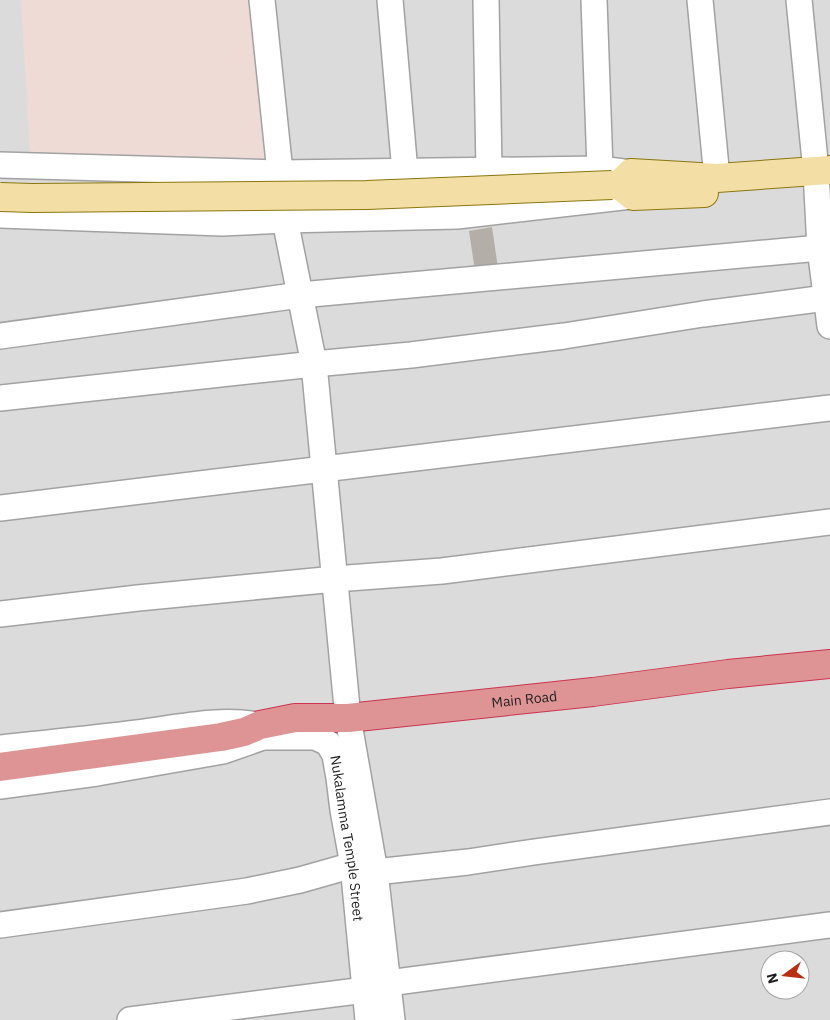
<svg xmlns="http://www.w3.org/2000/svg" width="830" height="1020" viewBox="0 0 830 1020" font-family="'IBM Plex Sans',sans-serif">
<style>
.residential{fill:#dcdbdb;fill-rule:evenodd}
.commercial{fill:#eedbd6}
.building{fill:#b3afa8}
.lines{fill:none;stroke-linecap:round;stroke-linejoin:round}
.minor-casing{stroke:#a2a2a2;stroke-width:28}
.major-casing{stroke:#8b760e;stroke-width:30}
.highway-casing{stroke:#ca344f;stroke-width:30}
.minor{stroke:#fff;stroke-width:25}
.major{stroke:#f3dfa5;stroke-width:28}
.highway{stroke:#de9495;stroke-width:28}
.major-bridge-casing{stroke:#8b760e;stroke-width:30;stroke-linecap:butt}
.major-bridge{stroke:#f3dfa5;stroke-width:28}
.labels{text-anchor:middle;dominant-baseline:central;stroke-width:4;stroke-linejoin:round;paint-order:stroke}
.street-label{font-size:14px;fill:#1e1e1e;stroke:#fff}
</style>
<rect width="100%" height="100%" fill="#eeede5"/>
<!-- residential -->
<path class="residential" d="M0,0H830V1020H0ZM770,960H800V990H770Z"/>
<!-- commercial -->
<path class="commercial" d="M21,0H255L271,167L30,156Z"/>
<!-- building -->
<path class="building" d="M492,227L498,268L475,271L469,231Z"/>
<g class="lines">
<!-- minor casing -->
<g class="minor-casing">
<g id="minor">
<path d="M262,0L285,220L314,364L348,718L375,872L392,1020"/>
<path d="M390,0L405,172"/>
<path d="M486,0L489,170"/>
<path d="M594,0L600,169"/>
<path d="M700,0L717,178"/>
<path d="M799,0L816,171L820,248L830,326"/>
<path d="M0,165L279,173L600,169L631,173"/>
<path d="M0,215L222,223L285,220L457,216L631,196"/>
<path d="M0,336L300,295L820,248"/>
<path d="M0,398L314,364L411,355L564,336L703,314L826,298"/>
<path d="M0,508L830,408"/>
<path d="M0,614L138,598L335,579L442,571L830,522"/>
<path id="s1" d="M244,732L262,737H315L328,743L335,755L339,778L343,810L353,865L368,1020"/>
<path d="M0,748C46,743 91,739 137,733C177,728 218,718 258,725"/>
<path d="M0,786L97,773L223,751L260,738"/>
<path d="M375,872L468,862L534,852L830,812"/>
<path d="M0,925L247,891L300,880L353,865"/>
<path d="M388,983L830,925"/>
<path d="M130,1020L365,990"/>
</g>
</g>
<!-- major casing -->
<g class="major-casing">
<g id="major">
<path d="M612,185H619L631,173L717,178L830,170"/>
<path d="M619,185L633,196L704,193"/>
</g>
</g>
<!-- highway casing -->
<g class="highway-casing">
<g id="highway">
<path id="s2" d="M0,767L221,737L244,732L260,725L295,718H348L593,692L728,674L830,664"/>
</g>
</g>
<!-- minor -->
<use href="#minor" class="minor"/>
<!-- major -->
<use href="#major" class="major"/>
<!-- highway -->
<use href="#highway" class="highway"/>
<!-- major-bridge casing -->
<g class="major-bridge-casing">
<path id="major-bridge" d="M0,197L32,198L367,195L612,185"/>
</g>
<!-- major-bridge -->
<use href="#major-bridge" class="major-bridge"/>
</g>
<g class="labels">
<!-- street labels -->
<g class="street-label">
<text stroke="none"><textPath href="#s2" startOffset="530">Main Road</textPath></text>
<text stroke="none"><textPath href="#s1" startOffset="184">Nukalamma Temple Street</textPath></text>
</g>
</g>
<!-- north arrow -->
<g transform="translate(785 975) rotate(255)"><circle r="24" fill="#ffffff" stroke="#a5a5a5"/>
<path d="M0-4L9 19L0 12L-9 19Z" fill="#ba2f13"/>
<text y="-8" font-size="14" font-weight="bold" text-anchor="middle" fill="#1e1e1e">N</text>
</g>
</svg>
